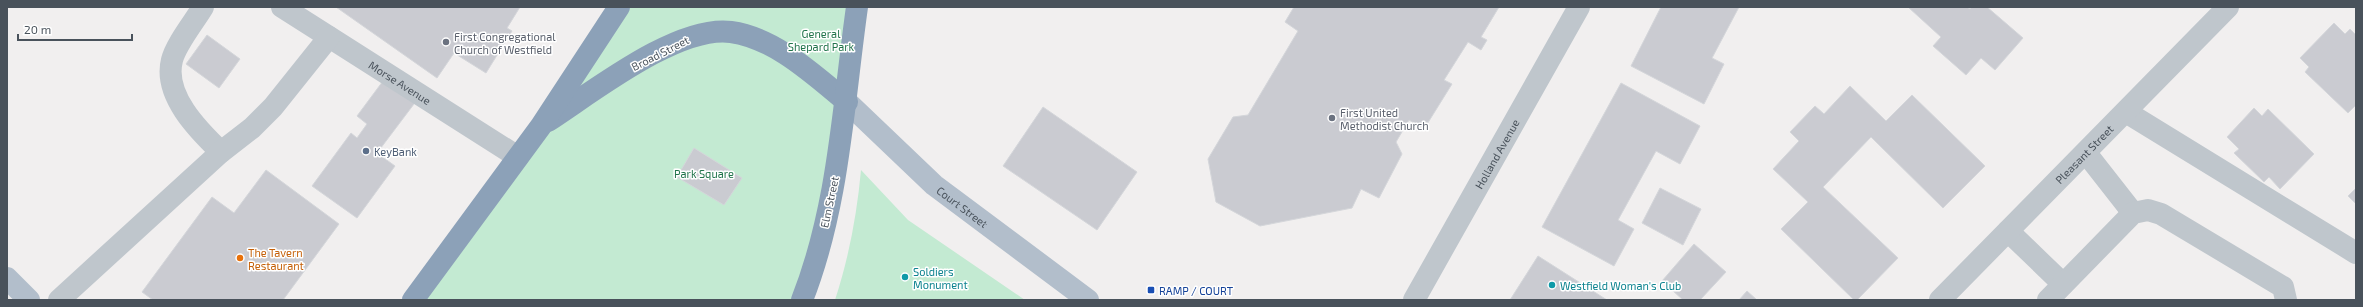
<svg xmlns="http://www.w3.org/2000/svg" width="2363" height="307" viewBox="0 0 2363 307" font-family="'Exo 2',sans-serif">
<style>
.green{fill:#c3ead2}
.building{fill:#cacbd1;stroke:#d4d6da}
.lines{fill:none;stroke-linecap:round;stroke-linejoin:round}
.minor{stroke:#bfc6cc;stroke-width:22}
.major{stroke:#b2becb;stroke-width:22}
.highway{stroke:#8ca1b8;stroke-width:22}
.worship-dot{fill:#6b7280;stroke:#fff;stroke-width:1.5}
.service-dot{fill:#5c6f8a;stroke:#fff;stroke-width:1.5}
.food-dot{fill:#e8710a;stroke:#fff;stroke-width:1.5}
.culture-dot{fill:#0f9aa8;stroke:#fff;stroke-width:1.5}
.transit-dot{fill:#1a4fb4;stroke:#fff;stroke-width:1.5}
.labels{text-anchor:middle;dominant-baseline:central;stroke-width:3;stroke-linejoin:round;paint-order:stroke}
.park-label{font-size:11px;fill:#21744b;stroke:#fff}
.worship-label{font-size:11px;fill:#5b616d;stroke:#fff;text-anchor:start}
.street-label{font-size:11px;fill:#49525b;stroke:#fff}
.service-label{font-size:11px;fill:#4e5e75;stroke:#fff;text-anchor:start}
.food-label{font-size:11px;fill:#c56008;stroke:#fff;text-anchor:start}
.culture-label{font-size:11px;fill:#0d838f;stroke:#fff;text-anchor:start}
.transit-label{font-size:11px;fill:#164399;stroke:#fff;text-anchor:start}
</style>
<rect width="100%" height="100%" fill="#f1efef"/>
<!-- green -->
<g class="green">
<path d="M617,7H861L801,300H413Z"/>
<path d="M861,170L908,220L1025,300H835C849,257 857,214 861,170Z"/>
</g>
<!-- building -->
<g class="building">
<path d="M336,7H520L507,28L512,31L486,73L454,53L437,78Z"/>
<path d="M1294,7H1499L1481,37L1487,40L1481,50L1468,42L1444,80L1452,84L1424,129L1409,120L1396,142L1402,154L1379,198L1361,189L1352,208L1260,226L1216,202L1208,159L1233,117L1248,115L1298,31L1285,22Z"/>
<path d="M1661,7H1739L1712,58L1724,64L1704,104L1631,66Z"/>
<path d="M1908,7H1967L1970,9L1972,7H1987L2023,38L1995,70L1981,58L1966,75L1933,46L1941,37Z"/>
<path d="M2334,23L2345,34L2350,29L2356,35V105L2348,113L2305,72L2309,67L2300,58Z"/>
<path d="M207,35L240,59L219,88L186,64Z"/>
<path d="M386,77L417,100L377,153L395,166L357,218L312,186L351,133L357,138L367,124L357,116Z"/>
<path d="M1621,83L1700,126L1680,164L1656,151L1618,220L1634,229L1614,266L1542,227Z"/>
<path d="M1850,86L1886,121L1912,95L1985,166L1943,208L1871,137L1823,187L1898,258L1857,300H1854L1781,229L1808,202L1773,169L1799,141L1790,132L1815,106L1824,114Z"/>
<path d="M1043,107L1137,172L1097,230L1003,166Z"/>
<path d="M2254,108L2262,116L2268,109L2314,154L2280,189L2269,177L2264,182L2234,153L2239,149L2227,137Z"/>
<path d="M694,148L742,178L724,205L677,177Z"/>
<path d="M266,170L339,224L283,300H153L142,292L212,197L234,213Z"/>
<path d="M1660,188L1701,209L1683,245L1642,223Z"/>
<path d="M2356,188V204L2348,196Z"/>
<path d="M1694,244L1726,272L1700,300H1683L1662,281Z"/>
<path d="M1538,256L1607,300H1510Z"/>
<path d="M1747,291L1757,300H1739Z"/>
</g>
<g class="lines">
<!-- minor -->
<g class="minor">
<path d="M203,7C194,22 176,44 172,60C163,95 198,130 221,152"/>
<path id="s1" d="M282,7L518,157"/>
<path d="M2126,112L2356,253"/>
<path d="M2086,153L2133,213"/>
<path d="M2008,231L2063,284"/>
<path d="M59,300L221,152L252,128L273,107L329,37"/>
<path id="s2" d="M1414,300L1579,7"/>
<path id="s3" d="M1940,300L2228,7"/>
<path d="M2048,300L2133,213L2148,210L2161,214L2283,287L2286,300"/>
</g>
<!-- major -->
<g class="major">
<path id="s4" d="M847,102L934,185L1088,300"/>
<path d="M7,278L29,300"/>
</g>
<!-- highway -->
<g class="highway">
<path d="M548,121C593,92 677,25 731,32C775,38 814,75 847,102"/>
<path d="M413,300L541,126L619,7"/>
<path d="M802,300C839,206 843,106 857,7"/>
</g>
</g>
<!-- markers -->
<g class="worship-dot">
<circle cx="446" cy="42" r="4"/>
<circle cx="1332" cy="118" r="4"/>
</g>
<circle class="service-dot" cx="366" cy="151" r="4"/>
<circle class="food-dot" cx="240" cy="258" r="4"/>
<g class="culture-dot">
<circle cx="905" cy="277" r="4"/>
<circle cx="1552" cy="285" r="4"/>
</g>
<rect class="transit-dot" x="1147" y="286" width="8" height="8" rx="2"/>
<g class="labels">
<!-- park labels -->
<g class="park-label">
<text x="821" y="33">General<tspan x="821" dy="13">Shepard Park</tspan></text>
<text x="704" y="173">Park Square</text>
</g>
<!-- worship labels -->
<g class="worship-label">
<text x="454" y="36">First Congregational<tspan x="454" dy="13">Church of Westfield</tspan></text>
<text x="1340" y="112">First United<tspan x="1340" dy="13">Methodist Church</tspan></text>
</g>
<!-- street labels -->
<g class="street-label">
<text transform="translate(660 53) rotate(-27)">Broad Street</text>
<text stroke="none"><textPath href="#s1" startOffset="140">Morse Avenue</textPath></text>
<text stroke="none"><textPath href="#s2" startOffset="168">Holland Avenue</textPath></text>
<text stroke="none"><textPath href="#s3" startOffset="205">Pleasant Street</textPath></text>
<text transform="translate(829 202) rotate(-78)">Elm Street</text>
<text stroke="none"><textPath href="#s4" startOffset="156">Court Street</textPath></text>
</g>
<!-- service labels -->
<g class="service-label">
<text x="374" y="151">KeyBank</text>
</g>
<!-- food labels -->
<g class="food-label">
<text x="248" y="252">The Tavern<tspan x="248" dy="13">Restaurant</tspan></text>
</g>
<!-- culture labels -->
<g class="culture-label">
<text x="913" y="271">Soldiers<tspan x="913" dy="13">Monument</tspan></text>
<text x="1560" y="285">Westfield Woman's Club</text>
</g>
<!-- transit labels -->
<g class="transit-label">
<text x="1159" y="290">RAMP / COURT</text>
</g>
</g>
<!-- border -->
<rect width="2363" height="307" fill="none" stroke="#49525b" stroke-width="16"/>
<!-- scale -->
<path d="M18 34v6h114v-6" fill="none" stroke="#49525b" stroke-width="2"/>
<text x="24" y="34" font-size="12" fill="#49525b" stroke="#ffffff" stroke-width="3" paint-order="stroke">20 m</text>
</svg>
